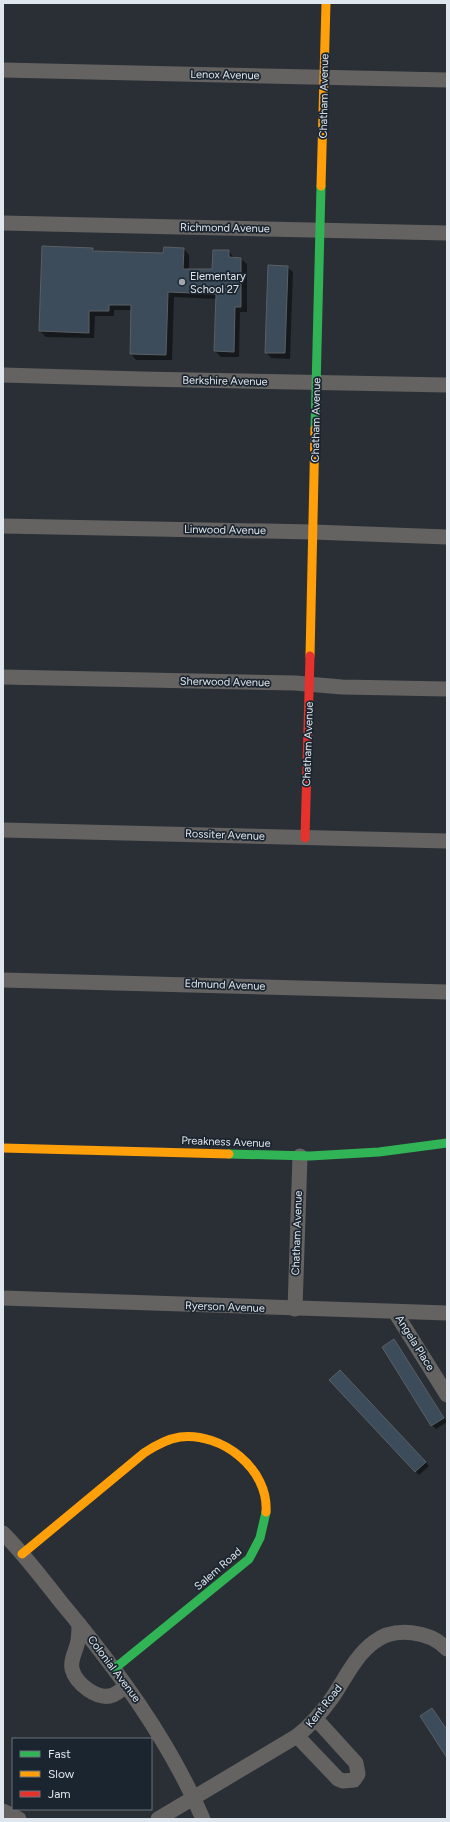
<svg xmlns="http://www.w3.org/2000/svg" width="450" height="1822" viewBox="0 0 450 1822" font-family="Figtree,sans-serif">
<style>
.shadow{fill:#0007}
.building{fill:#3c4c5a;stroke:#5a5f64}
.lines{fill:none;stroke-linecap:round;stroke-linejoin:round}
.street{stroke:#646362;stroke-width:15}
.fast{stroke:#30b455;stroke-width:9}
.slow{stroke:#ff9f0a;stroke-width:9}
.jam{stroke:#e5322d;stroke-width:9}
.poi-dot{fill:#a0a6ad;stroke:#1b252f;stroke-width:1.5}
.labels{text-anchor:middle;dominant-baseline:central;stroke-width:3.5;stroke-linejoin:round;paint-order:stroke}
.street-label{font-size:11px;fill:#e0e6ed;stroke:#1b252f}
.poi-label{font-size:11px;fill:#e0e6ed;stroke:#1b252f;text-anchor:start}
</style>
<rect width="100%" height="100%" fill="#2a2f35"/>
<!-- shadow -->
<g class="shadow">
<path d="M93,249L96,252L164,254L184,249L189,255V270H213L229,251L234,258L241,259L247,264V312H240L239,357H221L215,351L217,299L174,297L172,360H136L131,354L132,310H114V316H95L94,338L46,337L40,331Z"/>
<path d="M287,267L293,272L290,359L271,358L266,352Z"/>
<path d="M394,1340L447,1422L436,1429L432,1425Z"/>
<path d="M340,1371L429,1466L419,1475L330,1380Z"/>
</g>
<!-- building -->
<g class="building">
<path d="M42,246L93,248V251L163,253L164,247L184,248L183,269H212L213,250H229V257L241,258V307H235L234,352L214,351L216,294L168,292L166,355L130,354L131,305H109V311H89V333L39,331Z"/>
<path d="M268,265L288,266L285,353H265Z"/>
<path d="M394,1339L444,1418L431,1426L382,1347Z"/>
<path d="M340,1370L426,1462L415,1472L329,1380Z"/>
<path d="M432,1708L447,1730V1758L420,1716Z"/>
</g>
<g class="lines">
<!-- street -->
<g class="street">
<path d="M3,70L447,80"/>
<path d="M3,223L447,233"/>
<path d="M3,375L141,379L447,385"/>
<path d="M3,526L313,532L447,537"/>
<path d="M3,677L295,683L342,687L447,689"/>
<path d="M3,830L447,841"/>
<path d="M3,980L447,992"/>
<path d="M3,1298L447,1313"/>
<path d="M295,1309L300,1156"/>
<path d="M395,1312L447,1395"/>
<path d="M3,1533C24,1554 42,1578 60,1601C116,1668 168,1738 203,1819"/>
<path d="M79,1624C79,1631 79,1638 77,1645C75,1652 70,1661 72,1669C76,1684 98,1701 113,1695C118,1693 122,1689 126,1686"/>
<path d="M297,1736L338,1779L343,1781L354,1780L358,1774L356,1763L316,1719"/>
<path d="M3,1811L19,1819"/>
<path d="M158,1819L297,1736C311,1725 322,1712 332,1698C345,1679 355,1656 374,1642C395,1626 430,1631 447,1649"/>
</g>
<!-- fast -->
<g class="fast">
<path d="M315,429L321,186"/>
<path d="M229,1154L310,1156L379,1152L447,1143"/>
<path d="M114,1669L249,1559L260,1538L266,1512"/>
</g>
<!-- slow -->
<g class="slow">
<path d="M321,186L326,3"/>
<path d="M310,656L315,429"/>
<path d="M3,1148L229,1154"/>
<path d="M22,1554L144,1453C156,1445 167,1439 180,1437C222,1432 269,1469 266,1512"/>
</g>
<!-- jam -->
<path class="jam" d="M305,838L310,656"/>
</g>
<!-- markers -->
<circle class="poi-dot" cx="182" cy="282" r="4"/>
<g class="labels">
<!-- street labels -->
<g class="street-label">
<text transform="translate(225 75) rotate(1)">Lenox Avenue</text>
<text transform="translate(324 96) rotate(-89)">Chatham Avenue</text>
<text transform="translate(225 228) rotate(1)">Richmond Avenue</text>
<text transform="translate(225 381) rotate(1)">Berkshire Avenue</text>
<text transform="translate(316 420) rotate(-89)">Chatham Avenue</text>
<text transform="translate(225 530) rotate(1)">Linwood Avenue</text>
<text transform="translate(225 682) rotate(1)">Sherwood Avenue</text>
<text transform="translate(308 744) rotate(-88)">Chatham Avenue</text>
<text transform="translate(225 835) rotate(2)">Rossiter Avenue</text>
<text transform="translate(225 985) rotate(2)">Edmund Avenue</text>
<text transform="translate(226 1142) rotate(2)">Preakness Avenue</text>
<text transform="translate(297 1233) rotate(-88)">Chatham Avenue</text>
<text transform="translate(225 1307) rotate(2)">Ryerson Avenue</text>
<text transform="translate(415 1343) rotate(58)">Angela Place</text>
<text transform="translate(218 1569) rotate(-41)">Salem Road</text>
<text transform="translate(114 1669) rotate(53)">Colonial Avenue</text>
<text transform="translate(324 1706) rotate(-52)">Kent Road</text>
</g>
<!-- poi labels -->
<g class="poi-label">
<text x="190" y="276">Elementary<tspan x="190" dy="13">School 27</tspan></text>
</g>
</g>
<!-- border -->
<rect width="450" height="1822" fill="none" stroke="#e0e6ed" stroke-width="8"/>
<!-- legend -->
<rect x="12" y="1738" width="140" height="72" fill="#1b252f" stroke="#6a727b"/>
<rect x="20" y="1751" width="20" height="6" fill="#30b455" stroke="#6a727b"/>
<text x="48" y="1758" font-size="12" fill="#e0e6ed">Fast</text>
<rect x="20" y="1771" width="20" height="6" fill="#ff9f0a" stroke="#6a727b"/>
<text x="48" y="1778" font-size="12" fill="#e0e6ed">Slow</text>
<rect x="20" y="1791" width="20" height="6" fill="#e5322d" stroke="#6a727b"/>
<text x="48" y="1798" font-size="12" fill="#e0e6ed">Jam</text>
</svg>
